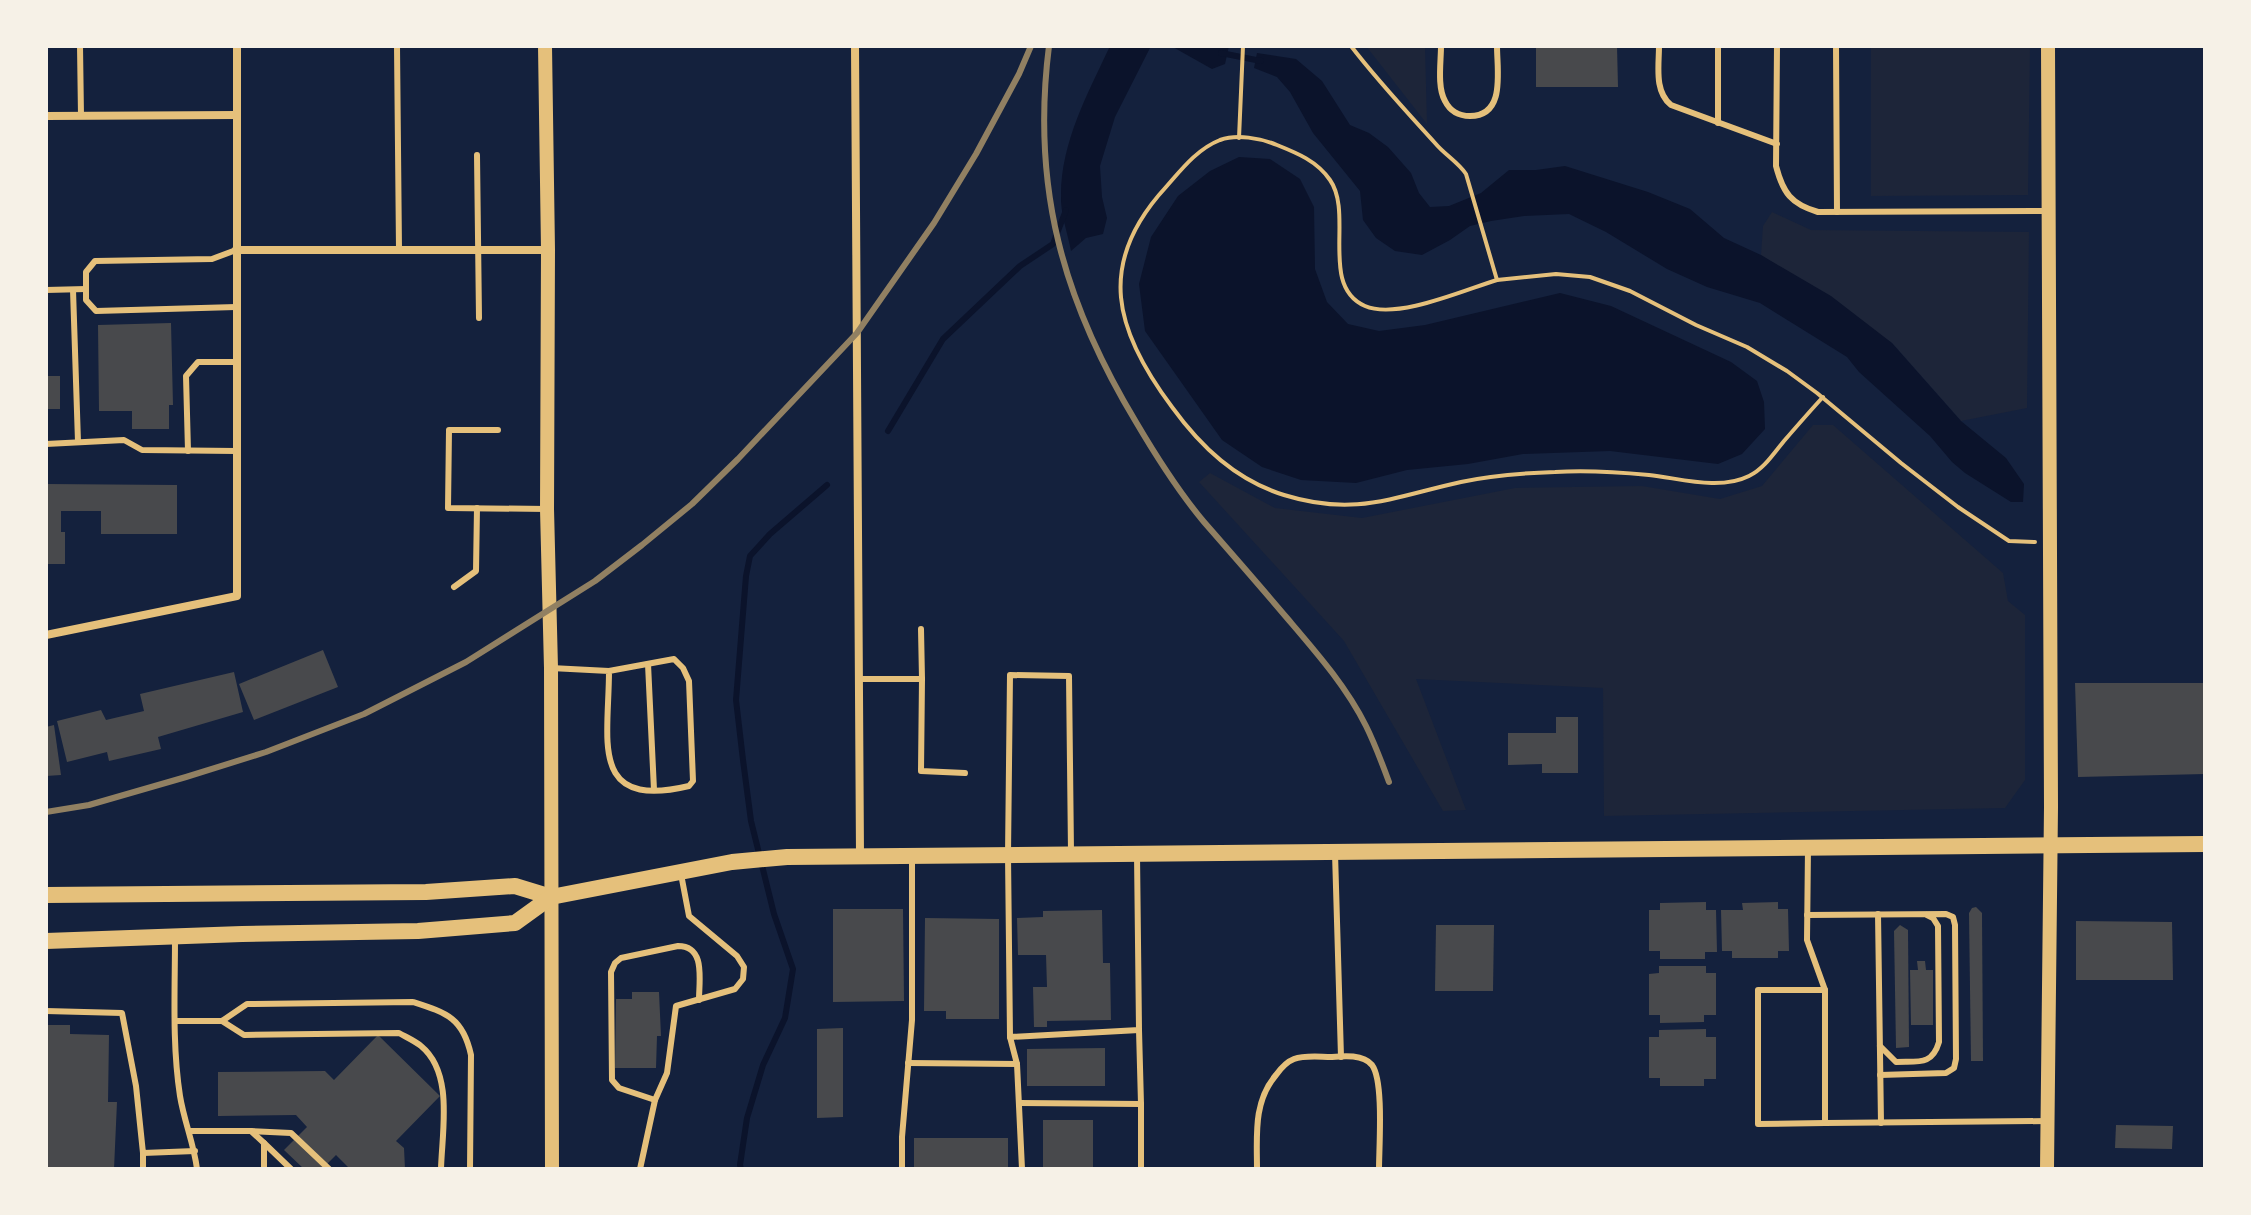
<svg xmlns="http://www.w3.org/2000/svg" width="2251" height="1215" viewBox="0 0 2251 1215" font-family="Arial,sans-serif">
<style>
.green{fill:#1d2539}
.water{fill:#0b132b}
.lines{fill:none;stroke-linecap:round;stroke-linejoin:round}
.stream{stroke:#0b132b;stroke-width:6}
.building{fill:#48494c}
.path{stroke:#e5c07b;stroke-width:4}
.service{stroke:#e5c07b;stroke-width:6}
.minor{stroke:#e5c07b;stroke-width:8}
.tertiary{stroke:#e5c07b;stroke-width:14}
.secondary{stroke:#e5c07b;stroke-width:16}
.rail{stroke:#918062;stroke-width:6}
</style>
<rect width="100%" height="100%" fill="#14213d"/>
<!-- green -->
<g class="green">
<path d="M1366,46H1425L1427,124Z"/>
<path d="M1871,46H2030L2028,195L1871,196Z"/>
<path d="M1772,212L1811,230L2029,232L2027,408L1961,421L1892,343L1761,255L1763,226Z"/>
<path d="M1813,425H1833L2003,573L2008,601L2025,615V780L2005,808L1604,816L1603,688L1416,679L1466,810L1443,811L1344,641L1199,482L1210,473L1275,508L1362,518L1515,488L1642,486L1720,499L1762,486Z"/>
</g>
<!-- water -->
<g class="water">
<path d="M1110,46H1151L1115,117L1100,166L1102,197L1107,218L1103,234L1086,238L1071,251C1068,234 1060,213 1061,195C1061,142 1088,93 1110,46Z"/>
<path d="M1171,46H1229L1225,64L1212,69Z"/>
<path d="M1257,53L1296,59L1322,81L1350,125L1369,133L1388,147L1411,173L1419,193L1430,207L1449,206L1481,193L1509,170H1536L1565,166L1648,192L1690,209L1724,238L1761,255L1831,296L1892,343L1961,421L2006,458L2024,484L2023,502H2011L1965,473L1952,462L1930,436L1859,372L1847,357L1760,303L1707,287L1667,269L1606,232L1569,214L1524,216L1491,221L1470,226L1450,240L1422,255L1395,251L1376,238L1363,220L1360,191L1313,133L1290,92L1277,77L1254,68Z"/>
<path d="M1239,157L1270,159L1300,179L1314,207L1315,269L1327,302L1348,324L1379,331L1425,325L1560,293L1611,306L1731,362L1757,381L1764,402L1765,429L1742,454L1718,464L1610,451L1523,454L1468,464L1407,470L1356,483L1301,480L1262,467L1222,440L1145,331L1139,284L1151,237L1178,196L1210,171Z"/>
</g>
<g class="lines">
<!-- stream -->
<g class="stream">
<path d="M1221,53L1261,61"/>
<path d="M888,431L943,339L1020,266L1053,244L1066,210"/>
<path d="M741,1169L740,1165L747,1118L763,1065L785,1018L793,969L774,914L751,821L743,760L736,700L746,576L750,556L770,534L827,485"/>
</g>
</g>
<!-- building -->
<g class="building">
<path d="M1536,46H1617L1618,87H1536Z"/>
<path d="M171,323L173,405H169V429H132V411H99L98,325Z"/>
<rect x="46" y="376" width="14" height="33"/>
<path d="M46,484L177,485V534H101V511H61V532H65V564H46Z"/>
<path d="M323,650L338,687L254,720L239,684Z"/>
<path d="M234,672L243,712L158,737L161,749L109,761L107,752L67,762L57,721L101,710L106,720L144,711L140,694Z"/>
<path d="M2075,683H2205V774L2078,777Z"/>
<path d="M1556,717H1578V773H1542V764L1508,765V733H1556Z"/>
<path d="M54,725L61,775L46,776V727Z"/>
<path d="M1706,902V910H1716L1717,952H1705V959H1660V951H1649V910H1660V903Z"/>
<path d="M1778,902V909H1788L1789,951H1778V958H1732V951H1722L1721,910H1743L1742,903Z"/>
<path d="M1976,907L1982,913L1983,1061H1971L1969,913L1972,908Z"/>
<path d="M833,909H903L904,1001L833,1002Z"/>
<path d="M1102,910L1103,963H1110L1111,1020L1047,1021V1027H1034L1033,987H1047L1046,955H1018L1017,918L1043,917V911Z"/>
<path d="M925,918L999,919V1019H946V1011H924Z"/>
<path d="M2076,921L2172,922L2173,980H2076Z"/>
<path d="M1436,925H1494L1493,991H1435Z"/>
<path d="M1900,925L1908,930L1909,1047L1896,1048L1894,931Z"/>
<path d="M1917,961H1925L1926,970H1933V1025H1911L1910,970H1918Z"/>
<path d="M1659,966H1706V973H1716V1015H1704V1022L1660,1023V1015H1649V974L1659,973Z"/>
<path d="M632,992H659L661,1036H657L656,1068H615L616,999H632Z"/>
<path d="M46,1025H70V1034L109,1035L108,1102H117L114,1169H46Z"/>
<path d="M843,1028V1117L817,1118V1029Z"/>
<path d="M1706,1029V1037H1716V1079H1704V1086H1660V1078H1649V1037H1659V1030Z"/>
<path d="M378,1035L440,1096L396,1141L404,1148L405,1169H350L336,1155L322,1169H304L284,1150L307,1127L296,1115L218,1116V1072L325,1071L334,1080Z"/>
<path d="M1105,1048V1086H1027V1049Z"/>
<rect x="1043" y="1120" width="50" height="49"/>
<path d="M2116,1125L2173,1126L2172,1149L2115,1148Z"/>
<rect x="914" y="1138" width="94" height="31"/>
</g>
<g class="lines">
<!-- path -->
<g class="path">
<path d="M1351,46C1377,80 1406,111 1435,143C1445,155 1458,162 1466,174L1497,280L1556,274L1590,277L1630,291L1696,325L1747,347L1787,371L1817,393L1901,463L1958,507L2009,541L2035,542"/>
<path d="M1239,138L1243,46"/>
<path d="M1497,280C1464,290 1397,320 1365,306C1319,286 1354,214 1330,180C1317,161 1297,153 1277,145C1260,138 1237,134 1220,140C1197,149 1181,170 1166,187C1095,264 1115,331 1172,407C1201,447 1236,480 1284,495C1355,517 1393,497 1461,482C1492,475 1523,473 1555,472C1585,470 1618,472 1649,475C1679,478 1719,491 1749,476C1764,469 1774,453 1784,441C1797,426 1810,411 1823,397"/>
</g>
<!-- service -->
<g class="service">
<path d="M80,46L81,116"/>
<path d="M397,46L399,250"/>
<path d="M1441,46C1441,62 1437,87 1445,101C1450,111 1459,116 1470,116C1506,116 1497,71 1497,46"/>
<path d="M1659,46C1659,66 1654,91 1671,105L1777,144"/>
<path d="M1718,46V123"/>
<path d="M1777,46L1776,166C1783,193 1791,204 1818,212L2048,211"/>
<path d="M1836,46L1837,212"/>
<path d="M477,155L479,318"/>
<path d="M236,250L212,259L95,261L86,272V300L96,311L236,307"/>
<path d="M46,290L86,289"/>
<path d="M73,290L78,442"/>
<path d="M498,430H449L448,508L547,509"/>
<path d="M46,444L124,440L142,450L236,451"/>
<path d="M188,451L186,376L198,362H236"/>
<path d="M454,587L476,571L477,508"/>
<path d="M921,629L922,679"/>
<path d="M648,664L654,790"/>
<path d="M551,668L609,671C609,740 588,810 689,786L693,781L689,681L683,668L674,659L609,671"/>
<path d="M859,679H922L921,771L965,773"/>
<path d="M1808,848L1807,940L1825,990V1123L2047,1121"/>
<path d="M1335,853L1341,1057"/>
<path d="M1878,914L1881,1123"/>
<path d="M1807,915L1946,914L1953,917L1955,925L1956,1059L1954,1068L1946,1073L1880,1075"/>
<path d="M175,939C175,991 172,1044 180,1096C184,1121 194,1144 197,1169"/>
<path d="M1825,990H1758V1124L1825,1123"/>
<path d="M46,1011L122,1013L136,1086L143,1153L195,1151"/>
<path d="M175,1021H222L247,1004L413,1002C447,1013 463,1018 471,1055L470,1169"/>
<path d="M222,1021L244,1035L399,1033C406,1037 415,1041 421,1046C454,1073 442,1131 441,1169"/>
<path d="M1010,1037L1139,1030L1137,854"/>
<path d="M1880,1046L1896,1062C1918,1061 1932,1066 1939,1042L1938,926L1933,918L1927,915"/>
<path d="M908,1063L1017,1064"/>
<path d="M655,1100L619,1088L612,1080L611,972L615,963L621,958L678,946C706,946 699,980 699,1000"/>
<path d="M1020,1103L1141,1104L1139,1030"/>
<path d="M1141,1104V1169"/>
<path d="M190,1131H251L264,1143V1169"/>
<path d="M251,1131L291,1133L329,1169"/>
<path d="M264,1143L291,1169"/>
<path d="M143,1153V1169"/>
<path d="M640,1169L655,1100L667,1073L676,1006L735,989L743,979L744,967L737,956L689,916L681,874"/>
<path d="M902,1169V1137L912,1020V859"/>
<path d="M1022,1169L1017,1064L1010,1037L1008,855L1010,675L1069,676L1071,852"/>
<path d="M1257,1169C1257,1136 1253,1102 1276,1075C1281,1068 1286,1062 1294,1059C1305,1055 1320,1057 1331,1057C1343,1056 1363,1054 1372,1065C1384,1081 1379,1147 1379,1169"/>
</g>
<!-- minor -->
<g class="minor">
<path d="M855,46L860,856"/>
<path d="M46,116L237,115"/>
<path d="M236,250H548"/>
<path d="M46,635L237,596V46"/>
</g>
<!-- tertiary -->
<g class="tertiary">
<path d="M545,46L548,250L547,509L551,668L552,1169"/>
<path d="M2047,1169L2051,807L2048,46"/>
</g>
<!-- secondary -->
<g class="secondary">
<path d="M46,895L426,892L515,886L551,897"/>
<path d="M46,941L242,934L418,931L515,923L551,897L732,862L787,857L2205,844"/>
</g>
<!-- rail -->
<g class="rail">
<path d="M1049,46C1031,187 1063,301 1136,422C1156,456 1178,491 1204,522C1232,554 1260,586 1287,618C1316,652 1346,686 1366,726C1375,744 1382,763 1389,782"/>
<path d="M46,812L89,805L186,777L266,752L364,714L466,662L595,581L642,545L692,504L738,459L857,333L934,223L976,154L1019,74L1031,46"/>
</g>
</g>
<!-- border -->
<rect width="2251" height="1215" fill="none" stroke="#f6f1e7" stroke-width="96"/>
</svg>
